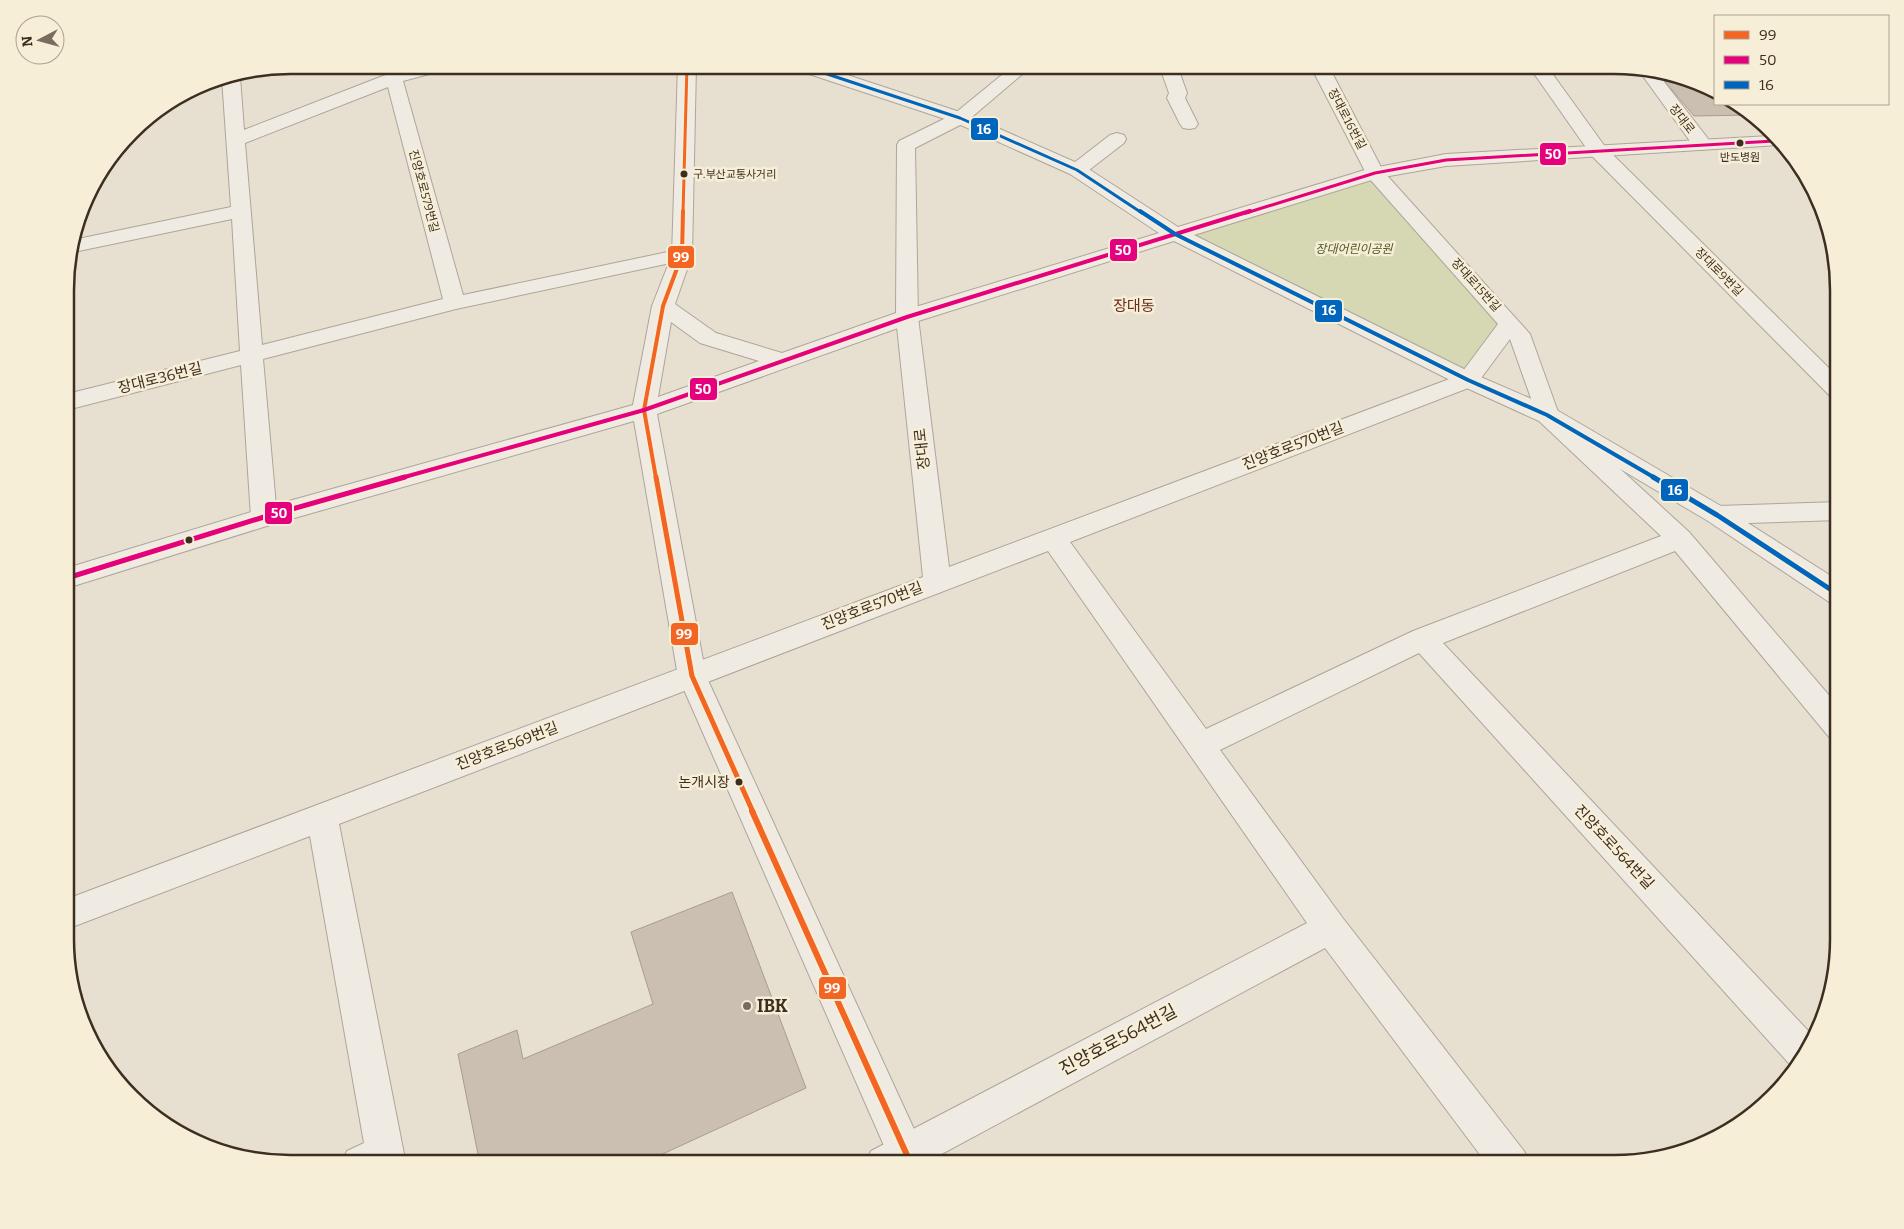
<svg xmlns="http://www.w3.org/2000/svg" width="1904" height="1229" viewBox="0 0 1904 1229" font-family="Bitter,'Noto Sans KR',serif">
<style>
.green{fill:#d6d7b3}
.building{fill:#cbbfb2;stroke:#a89c90}
.lines{fill:none;stroke-linecap:round;stroke-linejoin:round}
.service-casing{stroke:#ada599;stroke-width:2}
.minor-casing{stroke:#ada599;stroke-width:2}
.tertiary-casing{stroke:#ada599;stroke-width:2}
.service{fill:#efebe3;fill-rule:evenodd}
.minor{fill:#efebe3;fill-rule:evenodd}
.tertiary{fill:#efebe3;fill-rule:evenodd}
.bus-1-far3-casing{stroke:#f7eed8;stroke-width:5.5}
.bus-1-far2-casing{stroke:#f7eed8;stroke-width:7}
.bus-1-far1-casing{stroke:#f7eed8;stroke-width:9}
.bus-1-casing{stroke:#f7eed8;stroke-width:10}
.bus-2-far2-casing{stroke:#f7eed8;stroke-width:5.5}
.bus-2-far1-casing{stroke:#f7eed8;stroke-width:7}
.bus-2-casing{stroke:#f7eed8;stroke-width:9}
.bus-3-far2-casing{stroke:#f7eed8;stroke-width:5.5}
.bus-3-far1-casing{stroke:#f7eed8;stroke-width:7}
.bus-3-casing{stroke:#f7eed8;stroke-width:9}
.bus-1-far3{stroke:#f26522;stroke-width:3}
.bus-1-far2{stroke:#f26522;stroke-width:4}
.bus-1-far1{stroke:#f26522;stroke-width:5}
.bus-1{stroke:#f26522;stroke-width:6}
.bus-2-far2{stroke:#e5007d;stroke-width:3}
.bus-2-far1{stroke:#e5007d;stroke-width:4}
.bus-2{stroke:#e5007d;stroke-width:5}
.bus-3-far2{stroke:#0065bd;stroke-width:3}
.bus-3-far1{stroke:#0065bd;stroke-width:4}
.bus-3{stroke:#0065bd;stroke-width:5}
.bus-dot{fill:#3d2e20;stroke:#f7eed8;stroke-width:2}
.poi-dot{fill:#786c5e;stroke:#f7eed8;stroke-width:2}
.labels{text-anchor:middle;dominant-baseline:central;stroke-width:5;stroke-linejoin:round;paint-order:stroke}
.far-bus-label{font-size:11px;fill:#3d2e20;stroke:#f7eed8}
.far-street-label{font-size:12px;fill:#3d2e20;stroke:#f7eed8}
.far-park-label{font-size:12px;font-style:italic;fill:#4d5a26;stroke:#f7eed8}
.bus-label{font-size:14px;fill:#3d2e20;stroke:#f7eed8;text-anchor:end}
.far-quarter-label{font-size:15px;fill:#6b2e1e;stroke:#f7eed8}
.street-label{font-size:15px;fill:#3d2e20;stroke:#f7eed8}
.near-poi-label{font-size:18px;font-weight:bold;fill:#3d2e20;stroke:#f7eed8;text-anchor:start}
.near-street-label{font-size:18px;fill:#3d2e20;stroke:#f7eed8}
.rim{fill:none;stroke:#3d2e20;stroke-width:2.5}
.line-badge{stroke:#f7eed8;stroke-width:2}
.badge-label{font-size:14px;text-anchor:middle;font-weight:bold;fill:#fff}
</style>
<rect width="100%" height="100%" fill="#e7e0d1"/>
<!-- green -->
<path class="green" d="M1375,173L1510,323L1468,380L1175,234Z"/>
<!-- building -->
<g class="building">
<path d="M1655,70L1672,73L1715,92V104H1740L1751,115L1694,116Z"/>
<path d="M732,892L806,1088L641,1164H480L458,1054L517,1030L523,1059L653,1004L631,932Z"/>
</g>
<g class="lines">
<!-- service casing -->
<g class="service-casing">
<g id="service">
<path d="M1159,65H1177L1187,93L1185,98L1198,124L1195,128L1189,129L1183,128L1180,124L1167,98L1169,93Z"/>
<path d="M1637,68L1655,70L1709,140L1711,144L1709,148L1702,150L1695,148Z"/>
<path d="M1117,133L1124,135L1126,139L1124,143L1084,174L1077,176L1070,174L1067,170L1070,166L1110,135Z"/>
</g>
</g>
<!-- minor casing -->
<g class="minor-casing">
<g id="minor">
<path d="M423,65H451L448,69L403,81L463,295L682,249L689,251L692,255L689,259L456,309L263,359L277,517L273,523L264,526L255,523L251,517L241,365L67,410V394L240,351L232,219L69,253L73,240L231,207L222,78L238,75L240,77L244,130L388,74ZM388,87L443,299L262,345L245,143Z"/>
<path d="M1014,65H1033L966,122L915,148L918,317L949,567L1460,375L1498,324L1368,177L1310,65H1328L1383,171L1530,334L1558,412L1689,532L1839,707V740L1829,737L1675,551L1443,643L1814,1037L1801,1064L1796,1069L1793,1068L1419,653L1220,750L1342,917L1524,1151L1530,1164H1487L1325,948L923,1164H865L871,1151L1307,923L1048,551L339,824L406,1164H341L347,1151L364,1143L310,836L67,929V899L923,577L896,317L897,145L899,141L954,114ZM1510,339L1539,421L1661,536L1413,631L1206,729L1070,542L1476,385Z"/>
<path d="M1528,65H1546L1606,148L1839,378V399L1831,397L1592,156Z"/>
<path d="M1839,502V520L1717,524L1708,521L1704,515L1708,509L1717,506Z"/>
</g>
</g>
<!-- tertiary casing -->
<g class="tertiary-casing">
<path id="tertiary" d="M678,65H696L692,255L675,304L716,333L782,353L899,312L1159,233L1070,174L954,122L794,69L791,65H817L966,114L1084,166L1178,227L1368,169L1446,154L1770,136L1779,145L1446,166L1378,178L1194,235L1476,375L1555,409L1726,509L1839,581V605L1829,602L1708,521L1539,421L1460,385L1174,241L915,322L657,414L706,676L930,1164H892L678,676L634,421L270,525L67,588V568L264,508L633,405L652,306L672,255ZM671,322L700,343L759,361L658,397Z"/>
</g>
<!-- service -->
<use href="#service" class="service"/>
<!-- minor -->
<use href="#minor" class="minor"/>
<!-- tertiary -->
<use href="#tertiary" class="tertiary"/>
<!-- bus-1-far3 casing -->
<g class="bus-1-far3-casing">
<path id="bus-1-far3" d="M683,213L687,65"/>
</g>
<!-- bus-1-far2 casing -->
<g class="bus-1-far2-casing">
<path id="bus-1-far2" d="M656,478L644,410L663,306L682,255L683,211"/>
</g>
<!-- bus-1-far1 casing -->
<g class="bus-1-far1-casing">
<path id="bus-1-far1" d="M656,477L692,676L753,812"/>
</g>
<!-- bus-1 casing -->
<g class="bus-1-casing">
<path id="bus-1" d="M752,811L911,1164"/>
</g>
<!-- bus-2-far2 casing -->
<g class="bus-2-far2-casing">
<path id="bus-2-far2" d="M1246,213L1375,173L1446,160L1774,141"/>
</g>
<!-- bus-2-far1 casing -->
<g class="bus-2-far1-casing">
<path id="bus-2-far1" d="M401,478L644,410L907,317L1250,211"/>
</g>
<!-- bus-2 casing -->
<g class="bus-2-casing">
<path id="bus-2" d="M67,578L264,517L405,477"/>
</g>
<!-- bus-3-far2 casing -->
<g class="bus-3-far2-casing">
<path id="bus-3-far2" d="M800,65L960,118L1077,170L1142,213"/>
</g>
<!-- bus-3-far1 casing -->
<g class="bus-3-far1-casing">
<path id="bus-3-far1" d="M1140,211L1175,234L1468,380L1547,415L1655,478"/>
</g>
<!-- bus-3 casing -->
<g class="bus-3-casing">
<path id="bus-3" d="M1653,477L1717,515L1839,595"/>
</g>
<!-- bus-1-far3 -->
<use href="#bus-1-far3" class="bus-1-far3"/>
<!-- bus-1-far2 -->
<use href="#bus-1-far2" class="bus-1-far2"/>
<!-- bus-1-far1 -->
<use href="#bus-1-far1" class="bus-1-far1"/>
<!-- bus-1 -->
<use href="#bus-1" class="bus-1"/>
<!-- bus-2-far2 -->
<use href="#bus-2-far2" class="bus-2-far2"/>
<!-- bus-2-far1 -->
<use href="#bus-2-far1" class="bus-2-far1"/>
<!-- bus-2 -->
<use href="#bus-2" class="bus-2"/>
<!-- bus-3-far2 -->
<use href="#bus-3-far2" class="bus-3-far2"/>
<!-- bus-3-far1 -->
<use href="#bus-3-far1" class="bus-3-far1"/>
<!-- bus-3 -->
<use href="#bus-3" class="bus-3"/>
</g>
<!-- markers -->
<g class="bus-dot">
<circle cx="1740" cy="143" r="4.5"/>
<circle cx="684" cy="174" r="4.5"/>
<circle cx="189" cy="540" r="4.5"/>
<circle cx="739" cy="782" r="4.5"/>
</g>
<circle class="poi-dot" cx="747" cy="1006" r="5"/>
<g class="labels">
<!-- far-bus labels -->
<g class="far-bus-label">
<text x="1740" y="157">반도병원</text>
<text x="693" y="174" text-anchor="start">구.부산교통사거리</text>
</g>
<!-- far-street labels -->
<g class="far-street-label">
<text transform="translate(1347 119) rotate(62)">장대로16번길</text>
<text transform="translate(1682 119) rotate(53)">장대로</text>
<text transform="translate(424 191) rotate(75)">진양호로579번길</text>
<text transform="translate(1719 272) rotate(45)">장대로9번길</text>
<text transform="translate(1476 285) rotate(48)">장대로15번길</text>
</g>
<!-- far-park labels -->
<g class="far-park-label">
<text x="1354" y="249">장대어린이공원</text>
</g>
<!-- bus labels -->
<g class="bus-label">
<text x="730" y="782">논개시장</text>
</g>
<!-- far-quarter labels -->
<g class="far-quarter-label">
<text x="1134" y="306">장대동</text>
</g>
<!-- street labels -->
<g class="street-label">
<text transform="translate(160 378) rotate(-14)">장대로36번길</text>
<text transform="translate(1293 446) rotate(-21)">진양호로570번길</text>
<text transform="translate(922 449) rotate(-96)">장대로</text>
<text transform="translate(872 606) rotate(-21)">진양호로570번길</text>
<text transform="translate(507 746) rotate(-21)">진양호로569번길</text>
<text transform="translate(1614 847) rotate(47)">진양호로564번길</text>
</g>
<!-- near-poi labels -->
<g class="near-poi-label">
<text x="757" y="1006">IBK</text>
</g>
<!-- near-street labels -->
<g class="near-street-label">
<text transform="translate(1118 1040) rotate(-28)">진양호로564번길</text>
</g>
</g>
<!-- crop -->
<path d="M0 0H1904V1229H0ZM290 74H1614A216 216 0 0 1 1830 290V939A216 216 0 0 1 1614 1155H290A216 216 0 0 1 74 939V290A216 216 0 0 1 290 74Z" fill="#f7eed8" fill-rule="evenodd"/>
<path class="rim" d="M290 74H1614A216 216 0 0 1 1830 290V939A216 216 0 0 1 1614 1155H290A216 216 0 0 1 74 939V290A216 216 0 0 1 290 74Z"/>
<g class="line-badge">
<rect x="970" y="117" width="29" height="24" rx="5" fill="#0065bd"/>
<rect x="1539" y="142" width="28" height="24" rx="5" fill="#e5007d"/>
<rect x="1109" y="238" width="29" height="24" rx="5" fill="#e5007d"/>
<rect x="667" y="245" width="28" height="24" rx="5" fill="#f26522"/>
<rect x="1314" y="299" width="29" height="24" rx="5" fill="#0065bd"/>
<rect x="689" y="377" width="29" height="24" rx="5" fill="#e5007d"/>
<rect x="1660" y="478" width="29" height="24" rx="5" fill="#0065bd"/>
<rect x="264" y="501" width="29" height="24" rx="5" fill="#e5007d"/>
<rect x="670" y="622" width="29" height="24" rx="5" fill="#f26522"/>
<rect x="818" y="976" width="29" height="24" rx="5" fill="#f26522"/>
</g>
<g class="badge-label">
<text x="984" y="134">16</text>
<text x="1553" y="159">50</text>
<text x="1123" y="255">50</text>
<text x="681" y="262">99</text>
<text x="1329" y="315">16</text>
<text x="703" y="394">50</text>
<text x="1675" y="495">16</text>
<text x="279" y="518">50</text>
<text x="684" y="639">99</text>
<text x="832" y="993">99</text>
</g>
<!-- legend -->
<rect x="1714" y="15" width="175" height="90" fill="#f7eed8" stroke="#ada18e"/>
<rect x="1724" y="31" width="25" height="8" fill="#f26522" stroke="#ada18e"/>
<text x="1759" y="40" font-size="15" fill="#3d2e20">99</text>
<rect x="1724" y="56" width="25" height="8" fill="#e5007d" stroke="#ada18e"/>
<text x="1759" y="65" font-size="15" fill="#3d2e20">50</text>
<rect x="1724" y="81" width="25" height="8" fill="#0065bd" stroke="#ada18e"/>
<text x="1759" y="90" font-size="15" fill="#3d2e20">16</text>
<!-- north arrow -->
<g transform="translate(40 40) rotate(264)"><circle r="24" fill="#f7eed8" stroke="#ada18e"/>
<path d="M0-4L9 19L0 12L-9 19Z" fill="#786c5e"/>
<text y="-8" font-size="14" font-weight="bold" text-anchor="middle" fill="#3d2e20">N</text>
</g>
</svg>
